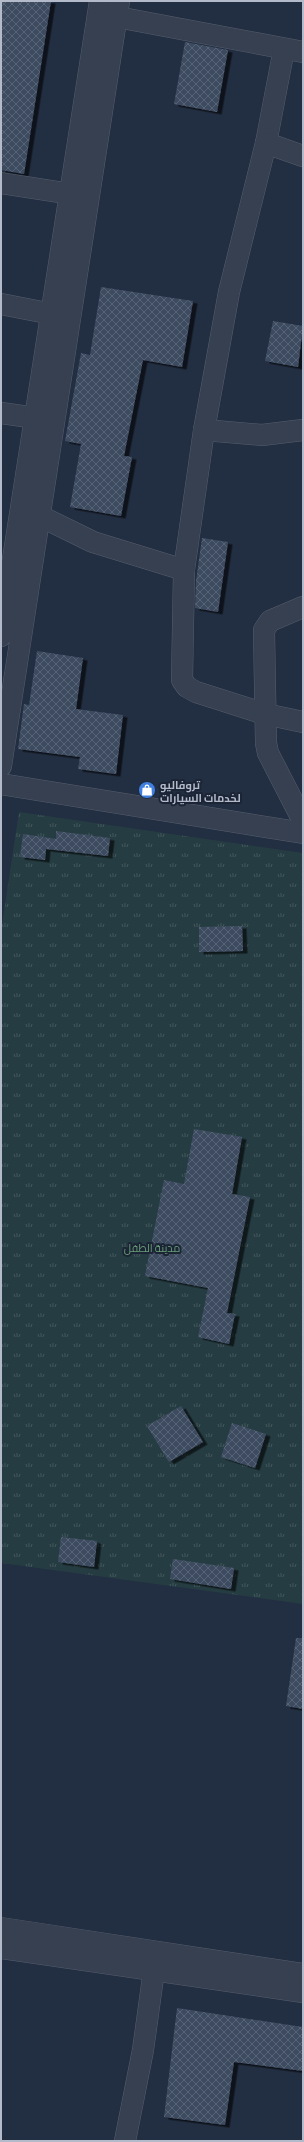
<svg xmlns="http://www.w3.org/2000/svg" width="304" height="2142" viewBox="0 0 304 2142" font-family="Manrope,Cairo,sans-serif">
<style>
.grass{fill:url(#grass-tufts)}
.building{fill:url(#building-cross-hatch);filter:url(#shadow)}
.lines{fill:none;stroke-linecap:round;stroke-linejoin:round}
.minor-casing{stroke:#555e6e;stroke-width:22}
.minor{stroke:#374050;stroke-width:21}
.labels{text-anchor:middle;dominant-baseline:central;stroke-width:4;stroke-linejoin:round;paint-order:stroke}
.poi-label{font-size:11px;font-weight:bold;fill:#b3bbcb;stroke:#1c2535;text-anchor:start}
.park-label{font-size:11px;fill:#689e77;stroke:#1c2535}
</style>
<defs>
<pattern id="grass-tufts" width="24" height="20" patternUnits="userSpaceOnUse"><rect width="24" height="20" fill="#253d42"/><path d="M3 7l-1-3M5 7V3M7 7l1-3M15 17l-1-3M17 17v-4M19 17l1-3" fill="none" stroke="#42575c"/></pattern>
<pattern id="building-cross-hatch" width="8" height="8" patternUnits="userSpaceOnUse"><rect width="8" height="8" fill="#3e4b61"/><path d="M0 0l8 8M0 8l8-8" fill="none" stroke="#586376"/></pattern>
<filter id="shadow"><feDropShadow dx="4.5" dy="2.5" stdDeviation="0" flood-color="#0009"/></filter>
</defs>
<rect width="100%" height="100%" fill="#222e41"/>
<!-- grass -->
<path class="grass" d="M19,812L303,853V1604L1,1563V931Z"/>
<!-- building -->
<g class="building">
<path d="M1,1H51L24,174L1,170Z"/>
<path d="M185,42L228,50L217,112L174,104Z"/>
<path d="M101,287L193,301L182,367L143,360L124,456L132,457L121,516L70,507L81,444L65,441L81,353L90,355Z"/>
<path d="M273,321L303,326L298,367L265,361Z"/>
<path d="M202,538L228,542L218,612L195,608L196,581Z"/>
<path d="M37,651L83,658L76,709L123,715L116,774L78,769L80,757L18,749L24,704L29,705Z"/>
<path d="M56,831L110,838L108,856L46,849L45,860L20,857L23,834L56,839Z"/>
<path d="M242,926L243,951L199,952V927Z"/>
<path d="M194,1129L242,1137L232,1194L250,1197L227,1313L235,1314L229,1344L198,1337L208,1288L145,1276L164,1180L184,1184Z"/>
<path d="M181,1406L203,1442L169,1462L147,1426Z"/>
<path d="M232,1423L266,1434L255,1468L221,1457Z"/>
<path d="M61,1537L97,1541L94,1567L58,1562Z"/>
<path d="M173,1559L234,1568L231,1589L170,1579Z"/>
<path d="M296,1638H303V1709L286,1706Z"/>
<path d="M177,2008L303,2027V2071L234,2062L225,2125L164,2117Z"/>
</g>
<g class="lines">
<!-- minor casing -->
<g class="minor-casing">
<g id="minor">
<path d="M117,17L303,52"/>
<path d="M284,49L266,143L303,156"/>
<path d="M1,183L71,194"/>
<path d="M1,304L52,314"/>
<path d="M1,413L36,418"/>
<path d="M204,430L229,292L266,143"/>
<path d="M40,516L93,542L184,570L204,430L262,435L303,430"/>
<path d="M184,570L182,680L187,687L196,692L265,714L303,722"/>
<path d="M303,607L270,621L264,630L266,743L268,753L303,821"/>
<path d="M1,636L100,1"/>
<path d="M1,766L119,1"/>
<path d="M1,784L303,833"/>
<path d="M1,1928L303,1974"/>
<path d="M1,1948L303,1992"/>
<path d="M125,2141L143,2050L154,1970"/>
</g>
</g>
<!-- minor -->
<use href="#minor" class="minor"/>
</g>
<!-- icons -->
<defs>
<g id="shop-disc" transform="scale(0.9)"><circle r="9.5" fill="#3f7fe0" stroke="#1c2535"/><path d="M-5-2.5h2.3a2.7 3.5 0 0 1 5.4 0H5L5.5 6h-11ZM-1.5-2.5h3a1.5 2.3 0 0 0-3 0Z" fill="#fff"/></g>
</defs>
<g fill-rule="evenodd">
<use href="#shop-disc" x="147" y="790"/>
</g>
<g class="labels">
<!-- poi labels -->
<g class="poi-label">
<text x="160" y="784">تروفاليو<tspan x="160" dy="13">لخدمات السيارات</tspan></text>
</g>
<!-- park labels -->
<g class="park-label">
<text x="152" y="1247">مدينة الطفل</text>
</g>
</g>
<!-- border -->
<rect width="304" height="2142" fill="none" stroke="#b3bbcb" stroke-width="4"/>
</svg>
